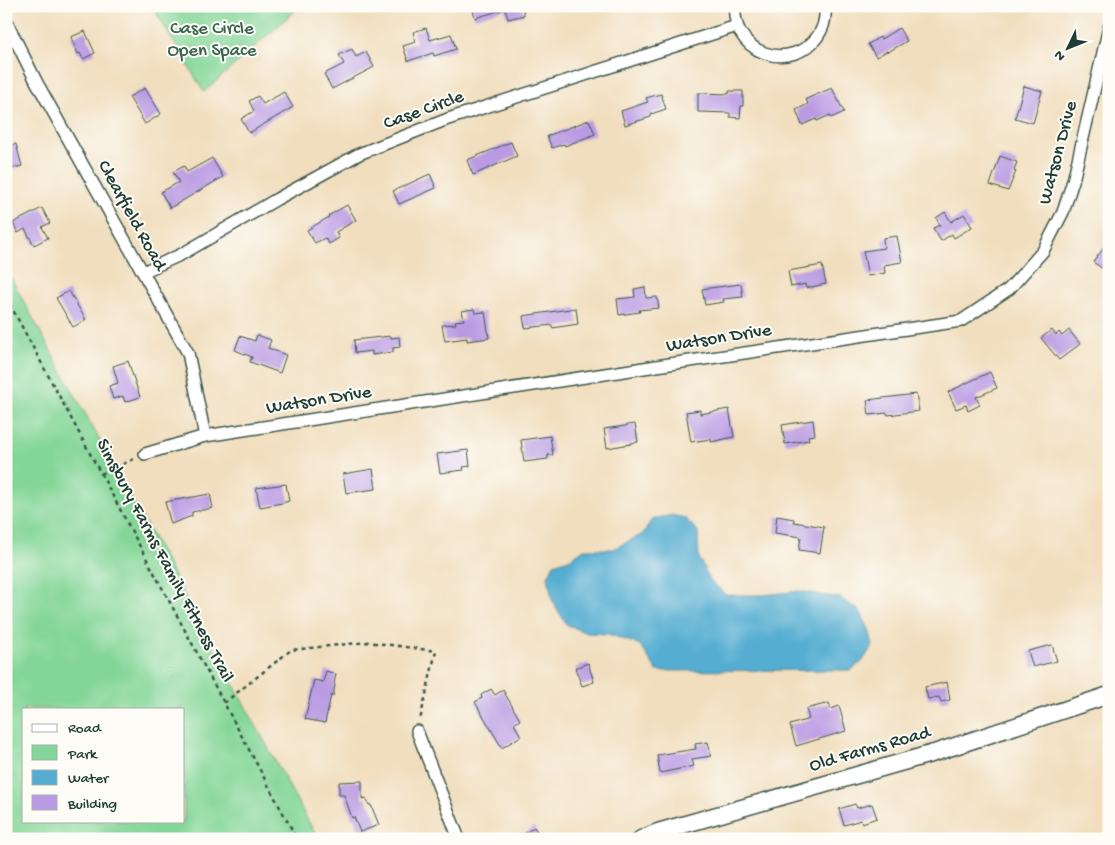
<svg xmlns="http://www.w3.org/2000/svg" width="1115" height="845" viewBox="0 0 1115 845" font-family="'Gochi Hand',sans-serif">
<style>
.green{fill:#84d698;stroke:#528a66;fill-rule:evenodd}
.water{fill:#54add1;stroke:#3a7582}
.building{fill:#ba9be3}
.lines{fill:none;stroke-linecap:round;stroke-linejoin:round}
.street-casing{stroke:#3e5549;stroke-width:14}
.secondary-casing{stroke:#3e5549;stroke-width:19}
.path{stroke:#3e5549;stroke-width:2.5;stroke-dasharray:4 4;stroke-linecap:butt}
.street{stroke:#fff;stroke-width:11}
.secondary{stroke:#fff;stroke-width:16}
.labels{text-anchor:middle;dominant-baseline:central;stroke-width:4;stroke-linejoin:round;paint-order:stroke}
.park-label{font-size:19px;fill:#38634d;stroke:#fdfcf7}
.street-label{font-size:19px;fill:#1f3d34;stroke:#fdfcf7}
</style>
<rect width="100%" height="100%" fill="#fdfcf7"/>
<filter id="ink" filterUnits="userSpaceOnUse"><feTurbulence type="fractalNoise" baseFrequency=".02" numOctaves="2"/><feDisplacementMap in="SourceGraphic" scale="10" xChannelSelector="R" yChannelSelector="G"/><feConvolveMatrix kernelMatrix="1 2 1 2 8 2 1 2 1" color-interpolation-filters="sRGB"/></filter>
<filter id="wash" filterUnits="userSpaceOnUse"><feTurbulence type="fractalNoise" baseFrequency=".0096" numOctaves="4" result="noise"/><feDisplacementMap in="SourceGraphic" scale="20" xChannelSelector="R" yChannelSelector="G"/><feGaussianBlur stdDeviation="1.12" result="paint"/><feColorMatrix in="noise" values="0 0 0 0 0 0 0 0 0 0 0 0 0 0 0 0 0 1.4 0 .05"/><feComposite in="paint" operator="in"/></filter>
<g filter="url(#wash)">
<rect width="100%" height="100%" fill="#f1debe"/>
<!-- green -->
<g class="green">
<path d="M152,6H306L296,10L204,92Z"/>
<path d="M6,269L318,839H6ZM24,709H184V821H24Z"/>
</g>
<!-- water -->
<path class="water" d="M672,515L685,518L698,531L699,558L710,580L726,595H762L799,591L840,598L860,611L869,629L873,645L862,662L851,670L657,671L640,645L608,634L586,633L566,624L552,600L548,576L554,564L571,558L584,549H613L643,534L652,519Z"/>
<g id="blocks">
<!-- building -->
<g class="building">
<path d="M472,6H522L524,15L508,19L505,9L475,18Z"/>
<path d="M426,28L430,40L451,34L456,49L434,56L433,53L408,61L403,46L416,42L413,32Z"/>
<path d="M899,28L907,41L888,52L887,51L876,57L868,44L880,37L881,39Z"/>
<path d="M85,31L95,53L83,59L80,53L78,54L71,37Z"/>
<path d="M352,49L356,57L366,52L374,67L332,89L324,74L344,64L339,55Z"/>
<path d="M1024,86L1042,91L1033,123L1015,118Z"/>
<path d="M145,88L161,114L145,124L129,97Z"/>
<path d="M832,88L844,112L831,118L830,115L817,121L816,119L802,125L796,110L808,104L806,99Z"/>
<path d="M729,91H743V106H741L740,118L730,117V113L698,112V93L729,94Z"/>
<path d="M284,92L293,107L249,133L241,119L254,111L249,101L258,96L263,104Z"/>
<path d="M661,94L666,109L651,114V117L625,125L621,111L648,102L646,98Z"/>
<path d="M589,120L595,134L565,146L564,144L552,148L547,136Z"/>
<path d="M511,142L517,156L473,175L467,160Z"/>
<path d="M16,144L22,166L6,170V147Z"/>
<path d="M1000,156L1017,162L1014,170L1016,171L1008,191L990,185Z"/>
<path d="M212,158L223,177L170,208L161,192L179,182L173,172L184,166L187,172Z"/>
<path d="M430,174L436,188L399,204L393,191Z"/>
<path d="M347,205L356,220L336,232L339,238L329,244L325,238L315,243L307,230L329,217L328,216Z"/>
<path d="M42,208L50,223L42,227L48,238L34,245L25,229L18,233L13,223Z"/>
<path d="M945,212L951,222L964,214L972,227L954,238L952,234L941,241L933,228L940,225L936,218Z"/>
<path d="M897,236L902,262L884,265L885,273L868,276L863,251L884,248L883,238Z"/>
<path d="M1109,241V273L1093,262Z"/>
<path d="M822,265L826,284L806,288L805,284L791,287L788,271Z"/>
<path d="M741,284L743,297L723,299L724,302L705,305L702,289Z"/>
<path d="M645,287L646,298L657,297L659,308L639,310L640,312L619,315L617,299L635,297L634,289Z"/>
<path d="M69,291L86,320L73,327L56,298Z"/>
<path d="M576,308L578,324L552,328V325L525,328L523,316Z"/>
<path d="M474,309L475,313L485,312L489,338L467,341V338L445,341L442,325L456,324L455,321L464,320L462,311Z"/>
<path d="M1052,330L1056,335L1059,332L1062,336L1069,330L1080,344L1059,360L1041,338Z"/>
<path d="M257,335L271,340L268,348L286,355L280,373L250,362L252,357L235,350L240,336L255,341Z"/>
<path d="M391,336V338L399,337L400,347L393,348V352L372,355V351L355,353L354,340Z"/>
<path d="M128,361L140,397L125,402L123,396L113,399L109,386L118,383L113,366Z"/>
<path d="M990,372L997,388L976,397L980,405L968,411L966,405L956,409L948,392Z"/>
<path d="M916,394L919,411L888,415L887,413L869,415L867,400Z"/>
<path d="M729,409L734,437L711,442V439L691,442L686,412L700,410V414Z"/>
<path d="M813,420L815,435L808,436L809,440L785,444L782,425Z"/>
<path d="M635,424L638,442L631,443V444L607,448L604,429L625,426L627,425Z"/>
<path d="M550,436L553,455H548V459L524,462L521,440Z"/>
<path d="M468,450L470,466L463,467L464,470L440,473L437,454Z"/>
<path d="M373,469L376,489L346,493L343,474Z"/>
<path d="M286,484L289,501L282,503L260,507L256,488Z"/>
<path d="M210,494L213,508L192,512V516L171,524L165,502Z"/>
<path d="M777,516L794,519V522L824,527L820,553L799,550L801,537L775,533Z"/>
<path d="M1052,645L1057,661L1033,667L1028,651Z"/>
<path d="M588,663L594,682L582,686L575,668Z"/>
<path d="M326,671L336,674L334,684L335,685L333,696L331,695L325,723L305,719L314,680L323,682Z"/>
<path d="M947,682L950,700L941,702L939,697L928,699L925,687Z"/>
<path d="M491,689L495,695L503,690L520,720L514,724L521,736L502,748L475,702L482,698L481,695Z"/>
<path d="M829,703L831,709L839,706L846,731L796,746L790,725L809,719L806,709Z"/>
<path d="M708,742L711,756L692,759L694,766L660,773L657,755L696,749L695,744Z"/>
<path d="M362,781V799L366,798L369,805H371L379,825L360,832L354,817L352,818L344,795H339V782Z"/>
<path d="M855,804L857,808L872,804L877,818L862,823L861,820L844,825L839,809Z"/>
<path d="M534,827L542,839H517Z"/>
</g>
</g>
</g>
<g filter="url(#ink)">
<use href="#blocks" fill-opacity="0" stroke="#3e5549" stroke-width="1"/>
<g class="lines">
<!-- street casing -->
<g class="street-casing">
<g id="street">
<path d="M735,6C734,15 736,24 740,32C765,75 830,55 825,6"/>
<path d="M6,21L37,83L188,353L205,436"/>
<path d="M143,272L182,254L277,199L359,154L448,119L737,26"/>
<path d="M145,454L205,436L663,365L961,321L1009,289L1043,251L1063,212L1073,181L1109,27"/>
<path d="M417,731L459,839"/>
</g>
</g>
<!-- secondary casing -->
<g class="secondary-casing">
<path id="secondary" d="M641,839L658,832L934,753L1109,695"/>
</g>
<!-- path -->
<g class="path">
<path d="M6,297L297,839"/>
<path d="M101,474L136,458"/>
<path d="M224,703L291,650L368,642L436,651L420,720"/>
</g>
<!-- street -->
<use href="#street" class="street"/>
<!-- secondary -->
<use href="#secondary" class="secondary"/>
</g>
</g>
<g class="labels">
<!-- park labels -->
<g class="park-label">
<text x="212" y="29">Case Circle<tspan x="212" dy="22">Open Space</tspan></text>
</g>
<!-- street labels -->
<g class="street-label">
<text transform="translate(424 111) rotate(-20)">Case Circle</text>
<text transform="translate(1059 153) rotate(-75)">Watson Drive</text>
<text transform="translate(131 216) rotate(61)">Clearfield Road</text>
<text transform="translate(719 339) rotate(-9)">Watson Drive</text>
<text transform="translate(319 401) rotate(-9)">Watson Drive</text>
<text transform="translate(164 561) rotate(62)">Simsbury Farms Family Fitness Trail</text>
<text transform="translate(870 750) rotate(-16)">Old Farms Road</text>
</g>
</g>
<!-- margin -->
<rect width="1115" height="845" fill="none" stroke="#fdfcf7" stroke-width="25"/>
<!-- legend -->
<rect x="22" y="708" width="162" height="115" fill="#fdfcf7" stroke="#a4b0a9"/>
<rect x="32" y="724" width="25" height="8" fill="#ffffff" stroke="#a4b0a9"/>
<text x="68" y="732" font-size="15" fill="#1f3d34">Road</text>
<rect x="32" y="745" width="25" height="15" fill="#84d698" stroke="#a4b0a9"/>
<text x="68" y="758" font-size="15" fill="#1f3d34">Park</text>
<rect x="32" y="770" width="25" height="15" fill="#54add1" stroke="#a4b0a9"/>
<text x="68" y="782" font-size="15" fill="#1f3d34">Water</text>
<rect x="32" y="795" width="25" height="15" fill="#ba9be3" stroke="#a4b0a9"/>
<text x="68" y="808" font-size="15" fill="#1f3d34">Building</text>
<!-- north arrow -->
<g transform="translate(1068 48) rotate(227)" stroke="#fdfcf7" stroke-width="4" paint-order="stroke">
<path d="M0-4L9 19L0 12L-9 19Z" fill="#1f3d34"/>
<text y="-8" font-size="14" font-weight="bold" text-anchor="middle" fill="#1f3d34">N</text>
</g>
</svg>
